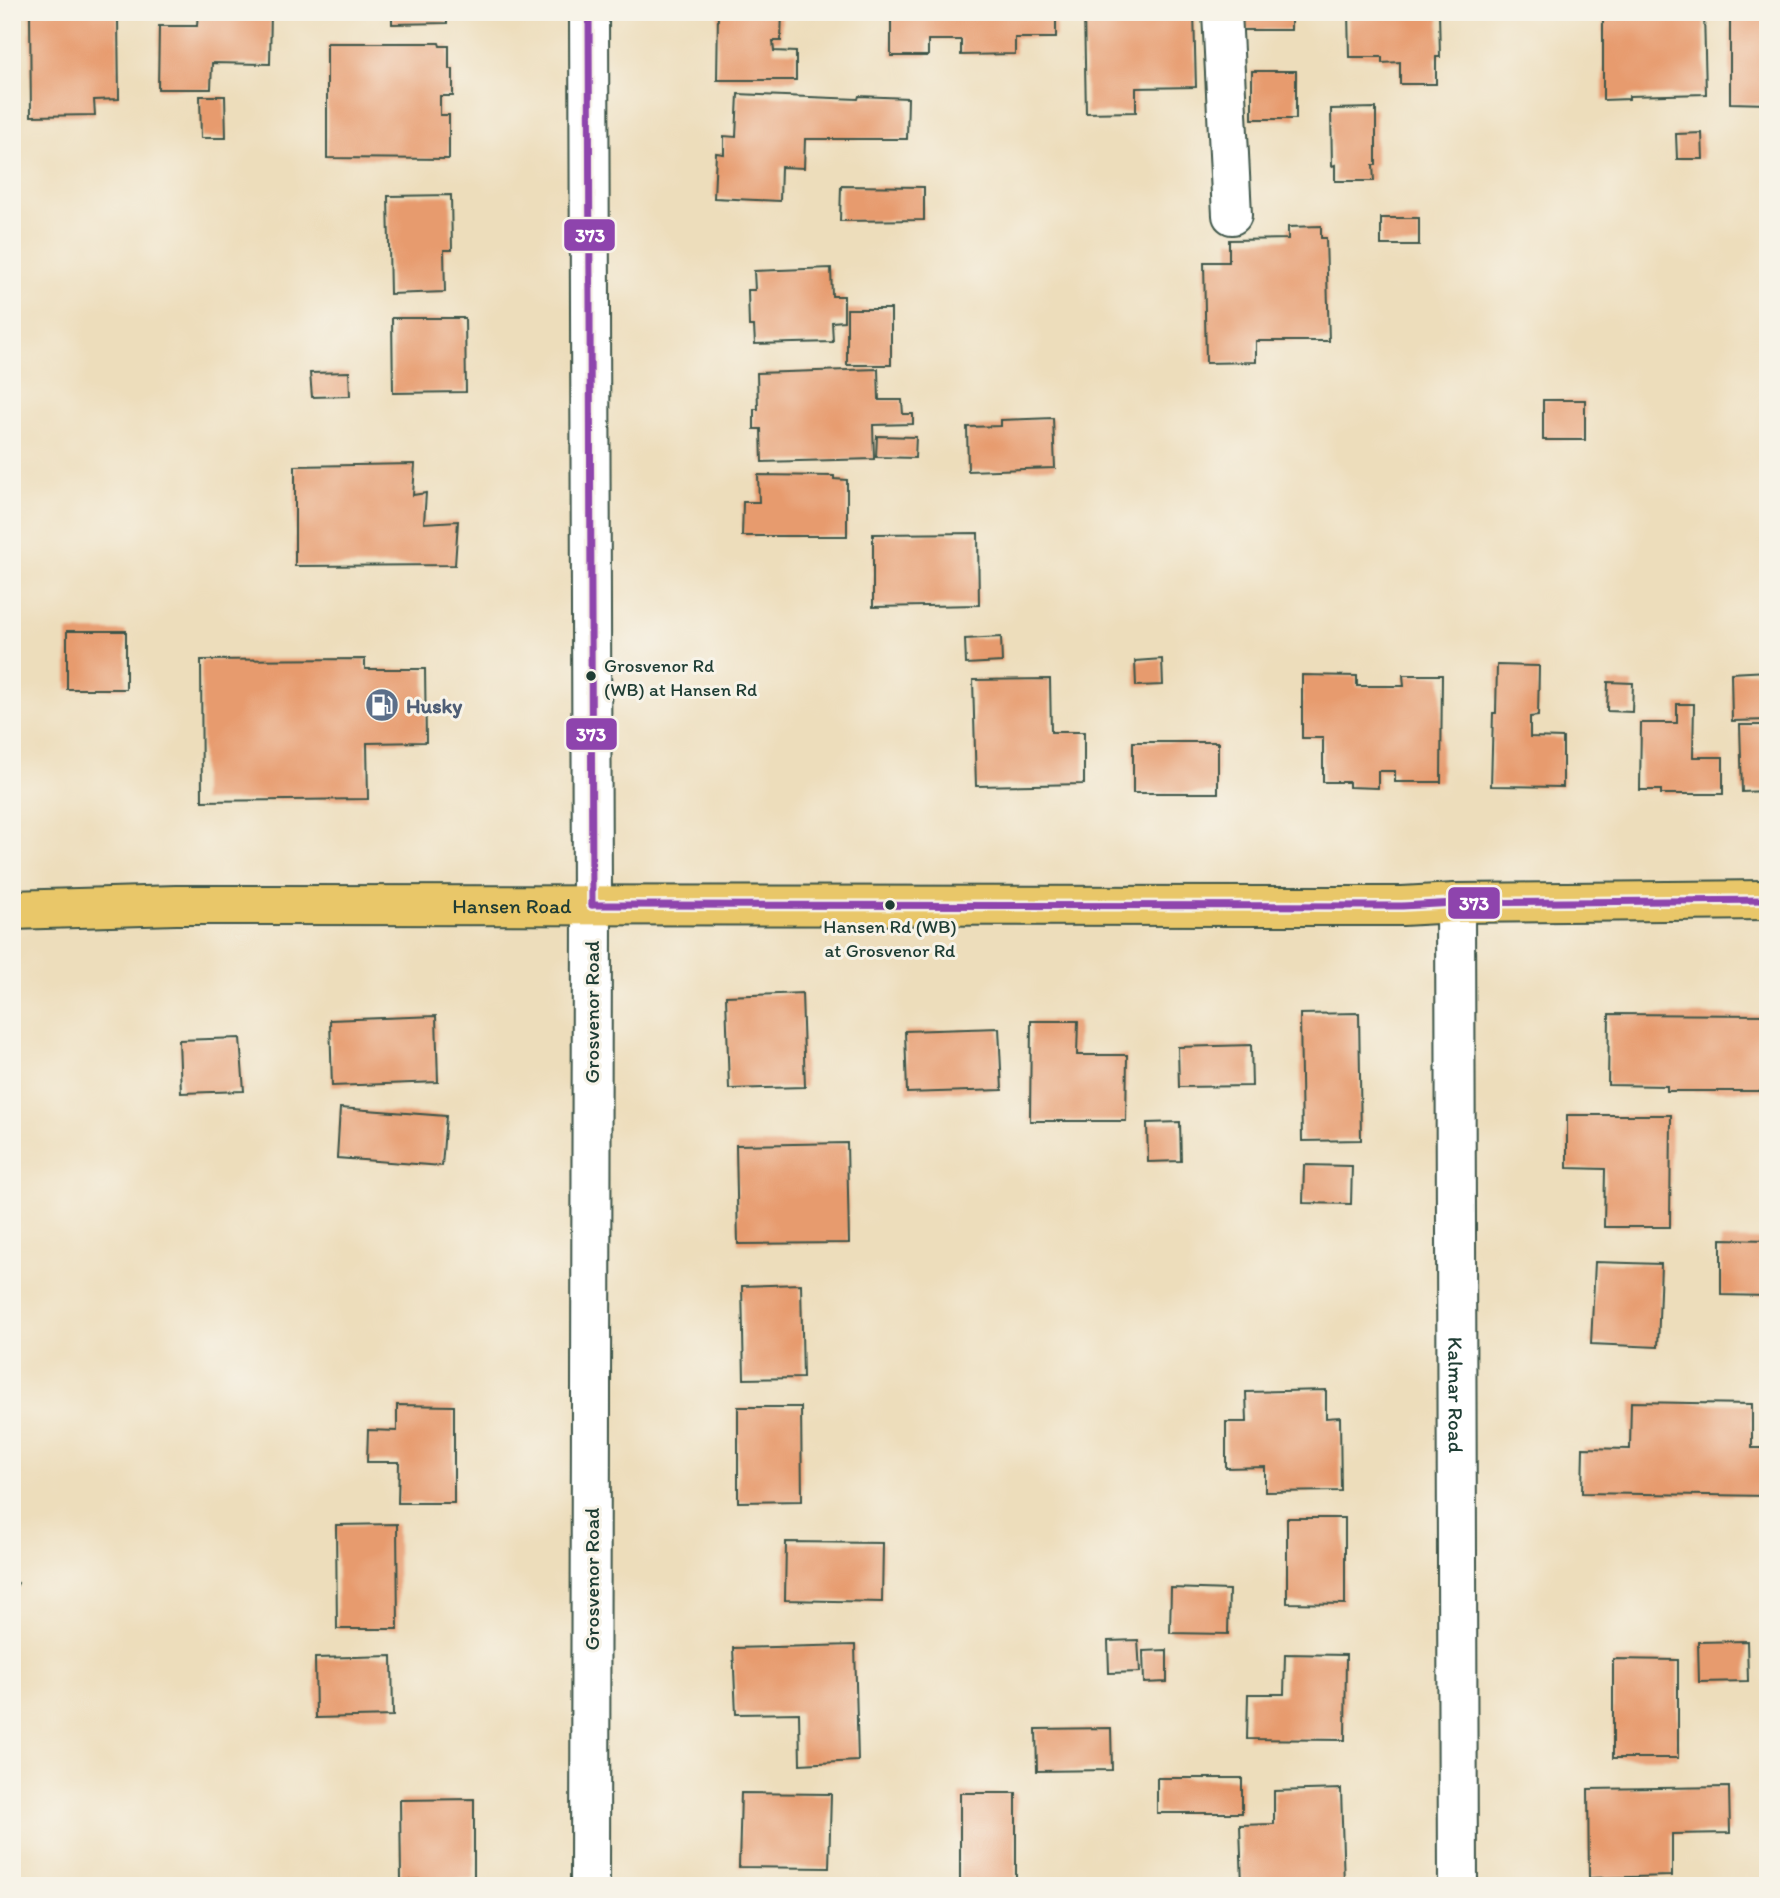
<svg xmlns="http://www.w3.org/2000/svg" width="1780" height="1898" viewBox="0 0 1780 1898" font-family="Itim,sans-serif">
<style>
.building{fill:#e79b6e}
.lines{fill:none;stroke-linecap:round;stroke-linejoin:round}
.minor-casing{stroke:#3e5548;stroke-width:42}
.major-casing{stroke:#3e5548;stroke-width:42}
.minor{stroke:#fff;stroke-width:38}
.major{stroke:#e9c769;stroke-width:38}
.bus-1-casing{stroke:#f7f3e8;stroke-width:12}
.bus-1{stroke:#8e44ad;stroke-width:7}
.bus-dot{fill:#1f3d34;stroke:#f7f3e8;stroke-width:2.5}
.labels{text-anchor:middle;dominant-baseline:central;stroke-width:6;stroke-linejoin:round;paint-order:stroke}
.bus-label{font-size:19px;fill:#1f3d34;stroke:#f7f3e8;text-anchor:start}
.service-label{font-size:21px;font-weight:bold;fill:#4e5e75;stroke:#f7f3e8;text-anchor:start}
.street-label{font-size:21px;fill:#1f3d34;stroke:#f7f3e8}
.line-badge{stroke:#f7f3e8;stroke-width:2.5}
.badge-label{font-size:19px;text-anchor:middle;font-weight:bold;fill:#fff}
</style>
<rect width="100%" height="100%" fill="#f7f3e8"/>
<filter id="ink" filterUnits="userSpaceOnUse"><feTurbulence type="fractalNoise" baseFrequency=".0143" numOctaves="2"/><feDisplacementMap in="SourceGraphic" scale="14" xChannelSelector="R" yChannelSelector="G"/><feConvolveMatrix kernelMatrix="1 2 1 2 8 2 1 2 1" color-interpolation-filters="sRGB"/></filter>
<filter id="wash" filterUnits="userSpaceOnUse"><feTurbulence type="fractalNoise" baseFrequency=".00686" numOctaves="4" result="noise"/><feDisplacementMap in="SourceGraphic" scale="28" xChannelSelector="R" yChannelSelector="G"/><feGaussianBlur stdDeviation="1.57" result="paint"/><feColorMatrix in="noise" values="0 0 0 0 0 0 0 0 0 0 0 0 0 0 0 0 0 1.4 0 .05"/><feComposite in="paint" operator="in"/></filter>
<g filter="url(#wash)">
<rect width="100%" height="100%" fill="#edddbb"/>
<g id="blocks">
<!-- building -->
<g class="building">
<path d="M30,12H122V18L118,17L119,99L94,100L95,115L31,116Z"/>
<path d="M198,12H271L270,64L212,63L211,89H158L159,26H197Z"/>
<path d="M392,12H447V23L392,24Z"/>
<path d="M718,12H782L781,41H773L774,51L796,52V80H717Z"/>
<path d="M891,12H1056V38H1015V54L961,55V40H928V56H891Z"/>
<path d="M1084,12H1194L1196,87L1136,88V112L1086,113Z"/>
<rect x="1236" y="12" width="55" height="18"/>
<path d="M1348,12H1439L1440,57H1436V84H1400V62L1382,63V57H1349Z"/>
<path d="M1603,12H1704L1706,94L1629,96V99L1603,100Z"/>
<path d="M1730,12H1768V104L1730,103Z"/>
<path d="M327,43H439L440,46H449V69H453V96H440V115H449V159L327,158Z"/>
<rect x="1252" y="71" width="44" height="48"/>
<path d="M738,94L858,99L859,96L908,98L907,139H805L804,168L781,167L780,201L714,198L716,153L724,154V136L736,137Z"/>
<path d="M200,96H225L226,138H201Z"/>
<path d="M1376,108V165H1373L1374,181H1335V165L1332,166L1331,109Z"/>
<path d="M1702,133L1703,159H1677L1676,134Z"/>
<path d="M841,186L924,187V220L840,221Z"/>
<path d="M451,195L452,250H444L445,292L390,294L388,196Z"/>
<rect x="1381" y="218" width="38" height="27"/>
<path d="M1321,226V238H1326L1329,341H1256V362L1206,363L1204,262H1229V240L1288,239V227Z"/>
<path d="M831,268L832,296H844V321L832,322L833,342L755,344L754,326H749L748,290H755L754,271Z"/>
<rect x="847" y="309" width="44" height="56"/>
<path d="M392,318H465L466,392L393,393Z"/>
<path d="M878,369L879,400H902L903,414H913V424L873,425L874,459L762,462L761,429H754V409H758L757,373Z"/>
<path d="M349,372L350,396L312,397L310,373Z"/>
<rect x="1543" y="400" width="42" height="40"/>
<path d="M1053,418L1055,468L968,471L967,427L1001,426V420Z"/>
<path d="M877,436L916,437L915,458L876,457Z"/>
<path d="M415,464L413,495L426,493L424,523L458,521L455,565L295,566V466Z"/>
<path d="M758,475L834,476V479L847,480V536H742L743,502H759Z"/>
<rect x="12" y="527" width="5" height="40"/>
<path d="M978,533L979,605L873,607V534Z"/>
<rect x="67" y="631" width="59" height="58"/>
<path d="M1001,637L1002,662L966,664L965,639Z"/>
<path d="M365,659V669H425L426,742L367,743L368,799L202,801L201,660Z"/>
<path d="M1162,659L1163,685L1136,686L1135,661Z"/>
<path d="M1497,665L1539,666L1538,716L1530,717V737L1563,738V787L1491,786L1493,713H1496Z"/>
<path d="M1768,671V720L1732,721L1731,673Z"/>
<path d="M1302,675L1357,676V686H1404L1403,675H1442L1441,782H1395V771H1378V788L1349,787V782H1323V738H1302Z"/>
<path d="M1050,679L1051,732H1084V784L976,786L973,680Z"/>
<path d="M1608,682L1633,683L1632,712L1607,711Z"/>
<path d="M1677,704H1694L1693,757H1723V794H1661V790H1640L1641,723H1677Z"/>
<path d="M1740,725H1768V791L1742,792Z"/>
<rect x="1133" y="742" width="85" height="51"/>
<path d="M802,993L805,1087L729,1089L726,996Z"/>
<path d="M1359,1013L1361,1140L1302,1141L1300,1014Z"/>
<path d="M1609,1014L1768,1015V1091H1667V1086L1608,1085Z"/>
<path d="M436,1016L438,1082L332,1086L330,1020Z"/>
<path d="M1031,1021H1078L1077,1055H1127L1126,1121H1030Z"/>
<path d="M999,1028L1002,1090L907,1093L905,1031Z"/>
<path d="M240,1038L244,1091L181,1093L179,1040Z"/>
<path d="M1251,1045L1252,1086L1179,1087L1178,1047Z"/>
<path d="M340,1108L446,1116L442,1166L337,1158Z"/>
<path d="M1567,1115H1671L1670,1227H1604L1605,1169L1567,1168Z"/>
<path d="M1180,1122L1181,1161L1148,1162L1147,1123Z"/>
<path d="M847,1143L849,1243L738,1244L736,1145Z"/>
<path d="M1304,1165L1352,1166L1351,1204L1303,1203Z"/>
<path d="M1721,1239L1768,1240V1296L1721,1295Z"/>
<path d="M1595,1262L1661,1264L1658,1347L1591,1344Z"/>
<path d="M801,1284L803,1378L744,1379L742,1286Z"/>
<path d="M1326,1390V1418L1340,1417L1341,1491L1265,1492V1467L1226,1468V1422H1247L1246,1392Z"/>
<path d="M1631,1402L1752,1404V1448H1768V1496L1582,1493L1583,1448L1630,1449Z"/>
<path d="M397,1405L454,1406V1503H398L399,1462H367L368,1430L397,1431Z"/>
<path d="M738,1407H801L802,1501L738,1502Z"/>
<path d="M1287,1518H1345V1604L1287,1603Z"/>
<path d="M397,1524L398,1629H337L336,1525Z"/>
<path d="M786,1542L883,1543L882,1602L785,1600Z"/>
<path d="M12,1579L18,1583L12,1594Z"/>
<path d="M1171,1588L1229,1590L1228,1634L1170,1633Z"/>
<path d="M1138,1640L1140,1672L1109,1673L1108,1641Z"/>
<path d="M1747,1641L1748,1681L1699,1682L1698,1642Z"/>
<path d="M855,1645L858,1761L800,1764L799,1713L736,1714L733,1648Z"/>
<path d="M1167,1650V1682L1144,1683L1143,1651Z"/>
<path d="M1285,1654L1346,1655L1345,1740L1247,1739L1248,1694H1284Z"/>
<path d="M392,1656L393,1716L316,1718L315,1658Z"/>
<path d="M1613,1659L1678,1660V1758H1613Z"/>
<path d="M1111,1728L1112,1770L1037,1771L1036,1729Z"/>
<rect x="1157" y="1778" width="85" height="35"/>
<path d="M1729,1787L1730,1833L1672,1834V1876L1589,1878L1588,1789Z"/>
<path d="M1341,1789L1344,1886H1242L1240,1825L1274,1824V1791Z"/>
<path d="M741,1793L831,1794L829,1868L739,1867Z"/>
<rect x="960" y="1793" width="56" height="92"/>
<path d="M474,1799V1879L401,1880L400,1800Z"/>
<path d="M1130,1881V1886H1047V1882Z"/>
</g>
</g>
</g>
<g filter="url(#ink)">
<use href="#blocks" fill-opacity="0" stroke="#3e5548" stroke-width="2"/>
<g class="lines">
<!-- minor casing -->
<g class="minor-casing">
<g id="minor">
<path d="M589,12L592,905L590,1886"/>
<path d="M1222,12L1232,215"/>
<path id="s1" d="M1455,903L1458,1886"/>
</g>
</g>
<!-- major casing -->
<g class="major-casing">
<g id="major">
<path id="s2" d="M12,910L176,905L1402,906L1455,903L1768,900"/>
</g>
</g>
<!-- minor -->
<use href="#minor" class="minor"/>
<!-- major -->
<use href="#major" class="major"/>
<!-- bus-1 casing -->
<g class="bus-1-casing">
<g id="bus-1">
<path d="M589,12L592,905"/>
<path d="M592,905L1402,906L1455,903L1768,900"/>
</g>
</g>
<!-- bus-1 -->
<use href="#bus-1" class="bus-1"/>
</g>
</g>
<!-- icons -->
<defs>
<g id="fuel-disc" transform="scale(1.75)"><circle r="9.5" fill="#5c6f8a" stroke="#f7f3e8"/><path d="M-5.5-6h7V0h2V4h1.3V-2.5L3-4.5l.8-.8L6-3V5H2.5V1h-1V6h-7ZM-4.2-4.7v3.2H.2V-4.7Z" fill="#fff"/></g>
</defs>
<g fill-rule="evenodd">
<use href="#fuel-disc" x="382" y="705"/>
</g>
<!-- markers -->
<g class="bus-dot">
<circle cx="591" cy="676" r="6"/>
<circle cx="890" cy="905" r="6"/>
</g>
<g class="labels">
<!-- bus labels -->
<g class="bus-label">
<text x="604" y="665">Grosvenor Rd<tspan x="604" dy="24">(WB) at Hansen Rd</tspan></text>
<text x="890" y="926" text-anchor="middle">Hansen Rd (WB)<tspan x="890" dy="24">at Grosvenor Rd</tspan></text>
</g>
<!-- service labels -->
<g class="service-label">
<text x="406" y="705">Husky</text>
</g>
<!-- street labels -->
<g class="street-label">
<text stroke="none"><textPath href="#s2" startOffset="500">Hansen Road</textPath></text>
<text transform="translate(591 1012) rotate(-90)">Grosvenor Road</text>
<text stroke="none"><textPath href="#s1" startOffset="492">Kalmar Road</textPath></text>
<text transform="translate(591 1579) rotate(-90)">Grosvenor Road</text>
</g>
</g>
<g class="line-badge">
<rect x="563" y="218" width="53" height="34" rx="7" fill="#8e44ad"/>
<rect x="565" y="717" width="53" height="34" rx="7" fill="#8e44ad"/>
<rect x="1447" y="886" width="54" height="34" rx="7" fill="#8e44ad"/>
</g>
<g class="badge-label">
<text x="590" y="242">373</text>
<text x="591" y="741">373</text>
<text x="1474" y="910">373</text>
</g>
<!-- margin -->
<rect width="1780" height="1898" fill="none" stroke="#f7f3e8" stroke-width="42"/>
</svg>
